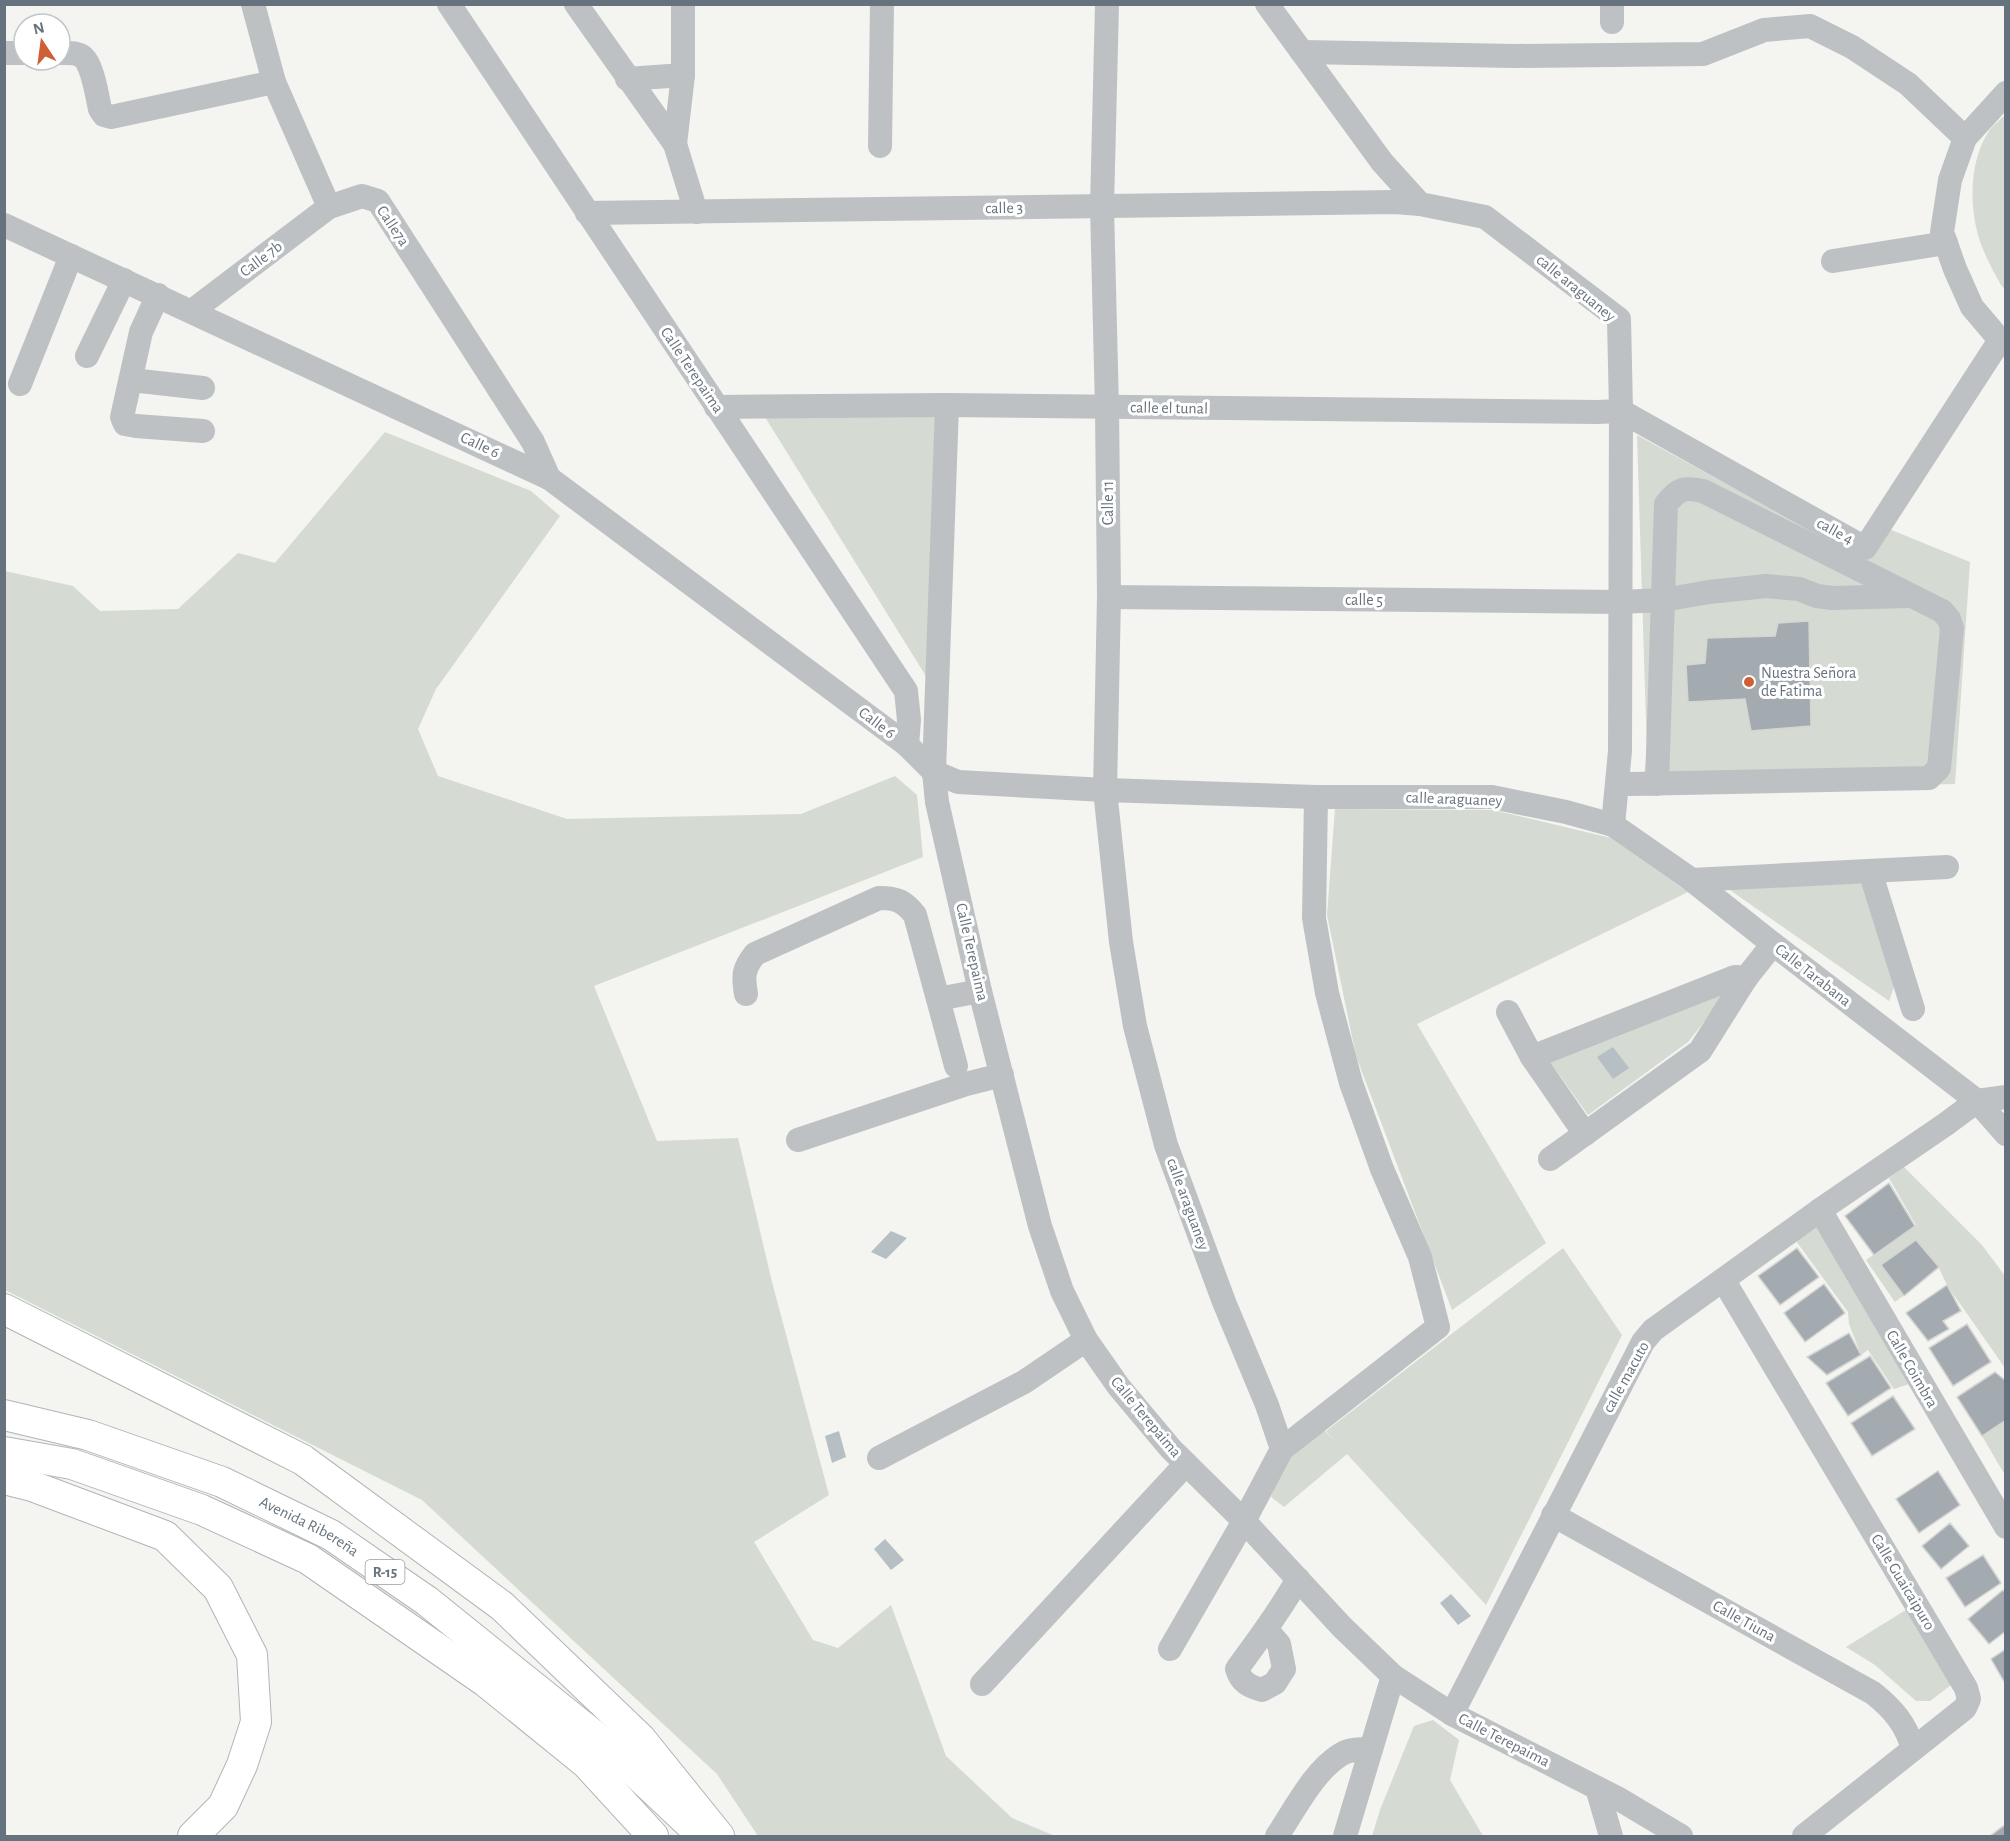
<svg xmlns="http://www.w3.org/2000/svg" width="2010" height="1841" viewBox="0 0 2010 1841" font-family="'Alegreya Sans',sans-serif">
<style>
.green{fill:#d5dad2}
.water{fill:#b6c0c4}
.building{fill:#a4abb0;stroke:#d5d5d3;stroke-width:1.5}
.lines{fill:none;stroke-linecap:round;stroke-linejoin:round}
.major-casing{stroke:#b1b5b8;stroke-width:32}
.minor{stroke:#bdc1c4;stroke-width:24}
.major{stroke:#fff;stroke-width:30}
.poi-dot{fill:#ce5f36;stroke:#fff;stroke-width:2}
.labels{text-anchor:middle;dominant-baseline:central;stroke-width:6;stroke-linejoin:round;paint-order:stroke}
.shield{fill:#fff;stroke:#949da5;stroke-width:1.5}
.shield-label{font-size:15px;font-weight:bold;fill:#66737e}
.street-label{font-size:16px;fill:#66737e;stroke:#fff}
.poi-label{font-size:16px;fill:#66737e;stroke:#fff;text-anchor:start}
</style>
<rect width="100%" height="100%" fill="#f4f4f0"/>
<!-- green -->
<g class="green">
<path d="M2005,115V290L2001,285C1992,269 1983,252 1978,235C1969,202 1970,160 1989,131C1993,125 2000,120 2005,115Z"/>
<path d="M935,416L929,681L765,417Z"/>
<path d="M385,432L531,491L560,516L436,689L418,729L438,776L567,819L801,814L895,776L917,795L923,857L594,986L657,1141L738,1138L772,1282L829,1495L754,1542L813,1640L838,1648L891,1605L946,1756L1012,1818L1055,1836H758L717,1774L422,1500L5,1290V571L73,586L100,611L178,609L238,553L275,563Z"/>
<path d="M1637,435L1867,561L1889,529L1970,562L1955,784L1642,793L1647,753Z"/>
<path d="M1335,809L1493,810L1611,838L1688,892L1417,1024L1546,1243L1452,1310L1356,1056L1327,915Z"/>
<path d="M1864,880L1894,987L1889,1001L1727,888Z"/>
<path d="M1732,987L1688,1042L1588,1115L1550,1062Z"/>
<path d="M1904,1167L1982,1245L2005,1276V1368L1947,1285L1939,1268L1895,1302L1866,1260L1916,1225L1889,1178Z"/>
<path d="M1818,1223L1912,1383L1894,1389L1868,1350L1861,1355L1849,1324L1848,1312L1796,1241Z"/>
<path d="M1563,1248L1622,1335L1486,1605L1347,1454L1284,1507L1271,1497L1285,1452L1319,1425L1333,1439L1326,1431Z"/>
<path d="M2005,1420V1475L1982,1436Z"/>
<path d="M1909,1608L1951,1685L1930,1701H1916L1875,1665L1846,1647Z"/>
<path d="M1433,1720L1459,1740L1450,1780L1483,1836H1372L1380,1810L1414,1726Z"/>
</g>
<!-- water -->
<g class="water">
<path d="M1613,1047L1629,1068L1613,1079L1597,1057Z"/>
<path d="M891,1231L907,1238L886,1259L871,1252Z"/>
<path d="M839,1431L846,1457L832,1463L825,1436Z"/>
<path d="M885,1539L904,1560L891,1570L874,1549Z"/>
<path d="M1451,1594L1471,1616L1458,1625L1440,1603Z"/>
</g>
<!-- building -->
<g class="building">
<path d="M1809,621L1811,726L1751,731L1745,699L1688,702L1686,665L1705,663L1707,638L1775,636L1778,623Z"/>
<path d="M1889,1183L1915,1226L1874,1255L1845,1216Z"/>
<path d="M1916,1240L1939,1267L1904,1296L1881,1265Z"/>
<path d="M1797,1248L1819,1277L1780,1305L1758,1276Z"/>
<path d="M1824,1284L1845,1313L1805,1342L1784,1313Z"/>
<path d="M1947,1285L1961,1311L1943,1321L1949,1329L1928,1341L1906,1313Z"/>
<path d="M1967,1324L1991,1362L1953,1386L1929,1348Z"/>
<path d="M1849,1333L1861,1355L1827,1375L1807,1357Z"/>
<path d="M1870,1356L1891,1388L1848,1416L1826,1383Z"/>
<path d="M1995,1372L2006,1381V1420L1982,1436L1957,1397Z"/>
<path d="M1893,1396L1915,1429L1872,1456L1851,1423Z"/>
<path d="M1938,1471L1960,1505L1919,1533L1896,1499Z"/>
<path d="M1950,1523L1969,1546L1941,1569L1922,1546Z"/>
<path d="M1983,1555L2001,1583L1965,1607L1946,1578Z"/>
<path d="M2003,1590L2006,1593V1631L1989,1644L1968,1619Z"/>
<path d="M2006,1649V1685L1991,1659Z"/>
<path d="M2006,1824V1836H1990Z"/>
</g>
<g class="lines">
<!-- major casing -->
<g class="major-casing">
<g id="major">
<path d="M4,1309L303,1460L502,1606L640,1738L719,1836"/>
<path id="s1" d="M4,1415L88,1435L222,1482L331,1535L427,1601L606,1745L690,1824"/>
<path d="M4,1452L72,1464L202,1510L308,1559L486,1682L586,1763L653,1836"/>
<path d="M4,1479L32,1486L165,1536L218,1588L252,1655L256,1722L242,1765L223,1806L193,1836"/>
</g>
</g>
<!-- minor -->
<g class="minor">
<path d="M253,4L274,82L329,207L362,196L378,201L533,442L549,478"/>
<path d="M449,4L906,691L909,720L907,745"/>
<path d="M576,4L675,144L696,212"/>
<path d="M1267,4L1382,162L1420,204L1485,217L1619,319L1621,411L1620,751L1613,825"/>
<path d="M1612,22V4"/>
<path d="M1302,52L1514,56L1703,54L1764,30L1810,26L1852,47L1908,84L1965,138"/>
<path d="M4,53H24"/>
<path d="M60,53C68,53 77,52 83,57C93,66 97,96 100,109L104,115L111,117L274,82"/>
<path d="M627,79L683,75"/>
<path d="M2006,93L1965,138L1950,180L1942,232L1955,269L1972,307L2000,340L2006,342"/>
<path d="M675,144L683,75V6"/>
<path d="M880,146L882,4"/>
<path d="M587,213L1395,202L1420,204"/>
<path d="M4,225L549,478L907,745L934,772L958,782L1105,790L1109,597L1107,408L1102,207L1107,4"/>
<path d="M1833,261L1946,243"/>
<path d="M158,295L141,332L122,417L125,424L136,426L203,431"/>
<path d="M192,311L329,207"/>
<path d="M87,356L124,280"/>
<path d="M131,380L203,388"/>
<path d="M20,384L71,256"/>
<path d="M947,405L934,772L937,802L980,991L1040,1226L1062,1291L1086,1340L1119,1387L1171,1449L1244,1521L1342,1627L1393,1676L1452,1714L1619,1799L1681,1836"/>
<path d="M716,407L947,405L1597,412L1621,411L1865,548L2000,340"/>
<path d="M1109,597L1620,602L1663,600L1709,592L1766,586L1799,589L1817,596L1832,598L1908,596"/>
<path d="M1617,784H1631L1929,778L1939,768L1952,628L1949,619L1942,611L1703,491C1684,487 1679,488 1666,504L1657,784"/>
<path d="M1870,871L1913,1009"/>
<path d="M1692,880L1947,867"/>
<path d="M746,994C743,976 743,969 755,954L879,898C897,898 904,901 915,915L938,999L980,991"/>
<path d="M938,999L956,1066"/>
<path d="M1508,1012L1532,1057L1585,1134"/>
<path d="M1532,1057L1735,977L1746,978"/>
<path d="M1977,1101L2006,1097"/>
<path d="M798,1140L966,1084L1002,1075"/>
<path d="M1550,1159L1700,1051L1746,978L1773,944"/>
<path d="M1820,1210L2006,1527"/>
<path d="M1724,1281L1966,1688L1969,1699L1965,1708L1804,1836"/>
<path d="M1282,1449L1438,1327L1420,1257L1382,1169L1351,1083L1327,993L1314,918L1316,797"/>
<path d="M879,1458L1024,1382L1086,1340"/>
<path d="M1553,1515L1873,1693C1893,1709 1906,1724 1913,1749"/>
<path d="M1266,1629L1279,1644L1284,1669L1275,1683L1262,1690C1248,1686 1241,1682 1237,1669C1258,1640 1280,1611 1298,1579"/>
<path d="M1170,1649L1244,1521L1282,1449L1267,1405L1224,1302L1166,1145L1135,1026L1121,942L1105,790L1316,797H1492L1566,812L1613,825L1692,880L1773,944L1977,1101L2006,1134"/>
<path d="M982,1684L1186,1464"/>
<path d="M1452,1714L1643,1342L1653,1330L1820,1210L1946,1124L1977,1101"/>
<path d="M1597,1788L1611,1836"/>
<path d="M1277,1836C1294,1811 1313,1772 1340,1755C1349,1749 1361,1749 1371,1749"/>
<path d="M1345,1836L1393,1676"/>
</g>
<!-- major -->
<use href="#major" class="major"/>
</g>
<!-- markers -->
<circle class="poi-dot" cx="1749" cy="682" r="6"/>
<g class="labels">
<!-- shield labels -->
<rect class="shield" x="365.5" y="1560" width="39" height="24" rx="4.5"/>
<g class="shield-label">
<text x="385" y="1572">R-15</text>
</g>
<!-- street labels -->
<g class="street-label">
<text transform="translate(1004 208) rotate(-1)">calle 3</text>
<text transform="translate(393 226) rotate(56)">Calle7a</text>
<text transform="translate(261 259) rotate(-37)">Calle 7b</text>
<text transform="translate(1576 288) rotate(39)">calle araguaney</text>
<text transform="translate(692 370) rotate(56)">Calle Terepaima</text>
<text transform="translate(1169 408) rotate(1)">calle el tunal</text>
<text transform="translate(480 445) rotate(25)">Calle 6</text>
<text transform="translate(1108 503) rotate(-90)">Calle 11</text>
<text transform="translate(1835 531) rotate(29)">calle 4</text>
<text x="1364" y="600">calle 5</text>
<text transform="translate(877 723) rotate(37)">Calle 6</text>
<text transform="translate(1454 799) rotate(2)">calle araguaney</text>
<text transform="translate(972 952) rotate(77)">Calle Terepaima</text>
<text transform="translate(1813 975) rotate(38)">Calle Tarabana</text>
<text transform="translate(1188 1204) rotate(70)">calle araguaney</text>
<text transform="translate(1912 1369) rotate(60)">Calle Coimbra</text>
<text transform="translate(1626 1377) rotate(-61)">calle macuto</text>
<text transform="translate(1146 1417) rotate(50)">Calle Terepaima</text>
<text stroke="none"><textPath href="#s1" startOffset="326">Avenida Ribereña</textPath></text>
<text transform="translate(1903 1582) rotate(59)">Calle Guaicaipuro</text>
<text transform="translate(1744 1621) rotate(29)">Calle Tiuna</text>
<text transform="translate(1504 1740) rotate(27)">Calle Terepaima</text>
</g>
<!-- poi labels -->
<g class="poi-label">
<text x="1761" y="673">Nuestra Señora<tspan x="1761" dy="18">de Fatima</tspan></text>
</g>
</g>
<!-- border -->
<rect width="2010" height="1841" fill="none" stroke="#66737e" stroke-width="12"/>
<!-- north arrow -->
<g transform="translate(42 42) rotate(347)"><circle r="28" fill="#ffffff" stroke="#c2c7cb" stroke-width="1.5"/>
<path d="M0-4.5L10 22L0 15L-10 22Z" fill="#ce5f36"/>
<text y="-9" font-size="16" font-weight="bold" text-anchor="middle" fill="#66737e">N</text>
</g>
</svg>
